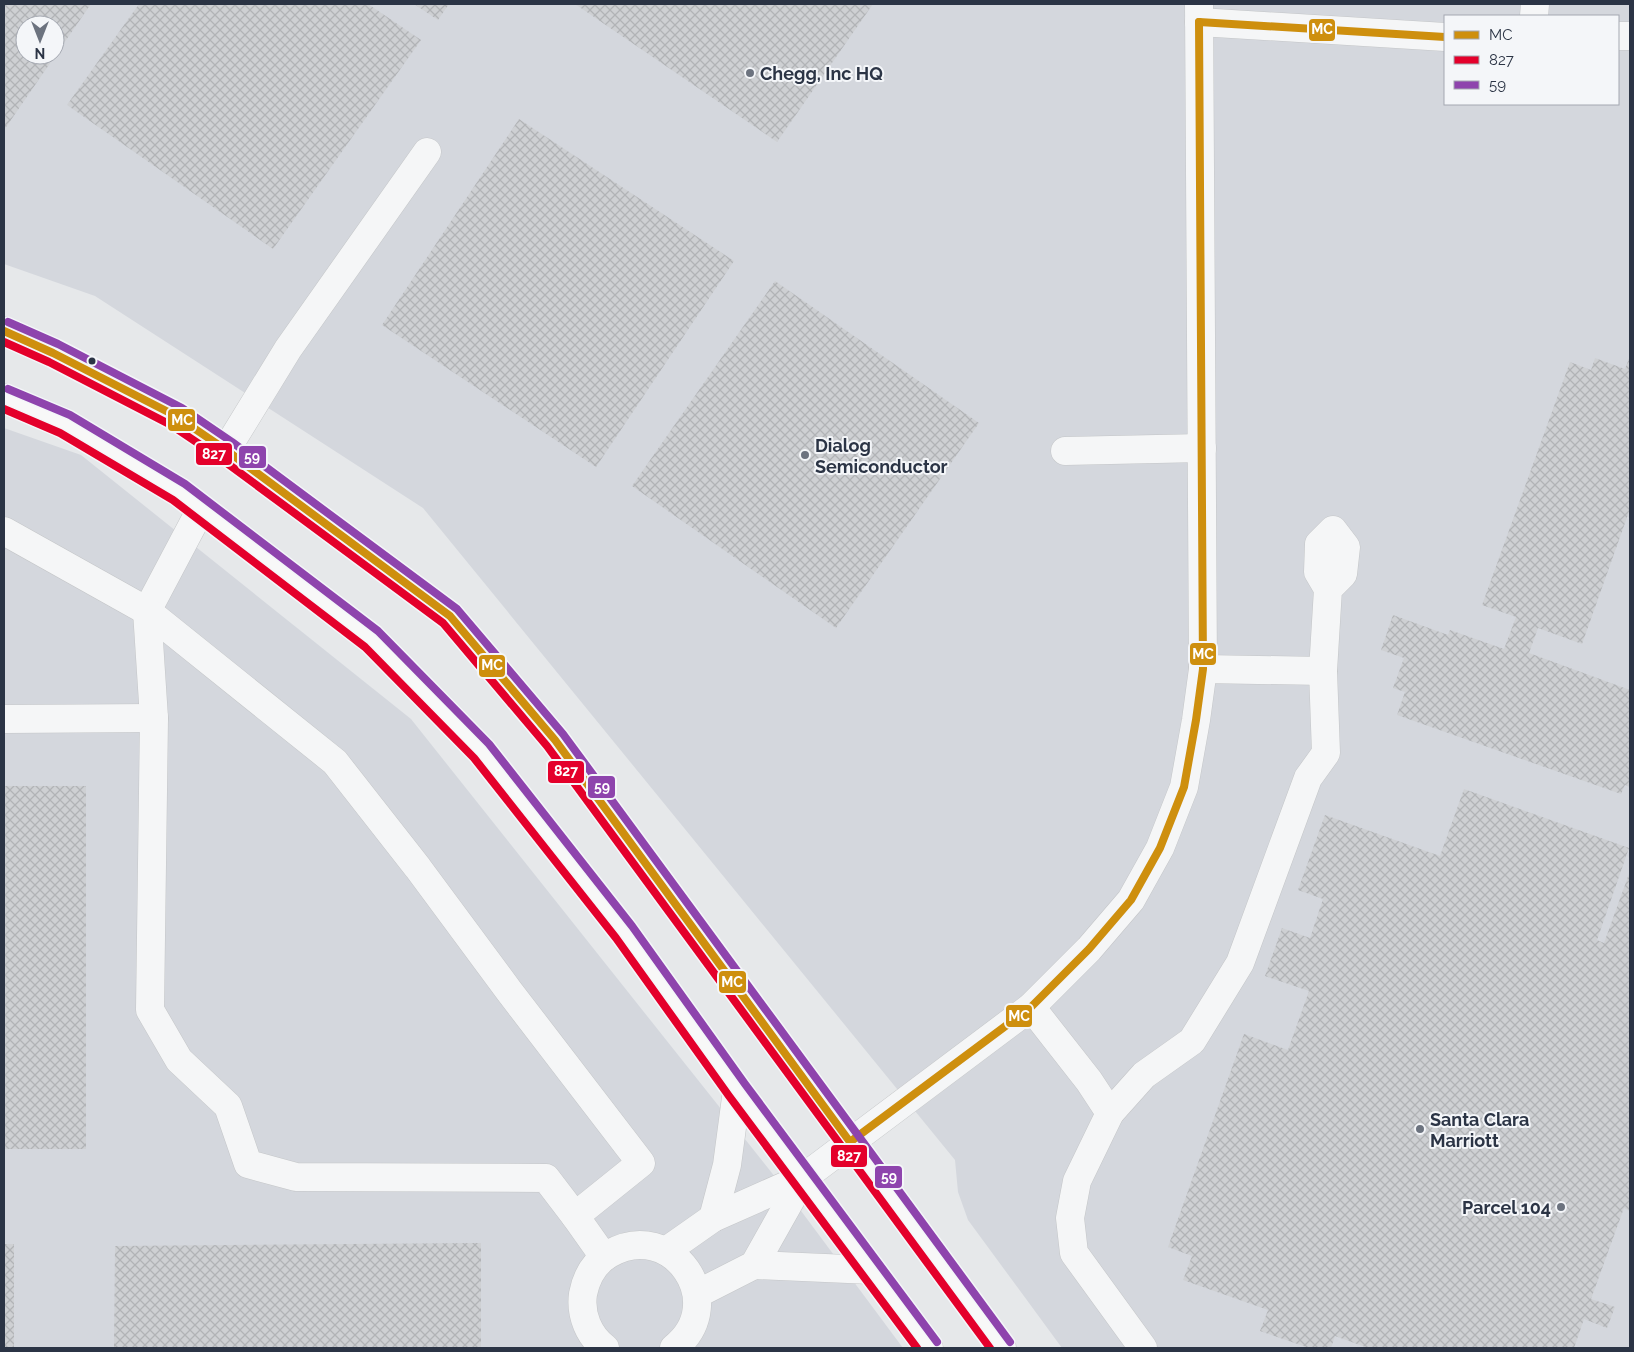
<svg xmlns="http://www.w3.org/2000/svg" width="1634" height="1352" viewBox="0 0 1634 1352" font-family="Raleway,sans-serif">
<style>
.built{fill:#d4d7dd;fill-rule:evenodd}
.building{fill:url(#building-cross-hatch);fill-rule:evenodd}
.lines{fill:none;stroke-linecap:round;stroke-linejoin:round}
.minor-casing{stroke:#c4c6c8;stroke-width:29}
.major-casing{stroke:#c2c5c8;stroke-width:29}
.minor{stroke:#f5f6f7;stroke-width:28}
.major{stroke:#f8f8f8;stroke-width:28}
.bus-1-casing{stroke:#f4f6f9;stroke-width:11}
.bus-2-casing{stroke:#f4f6f9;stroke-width:11}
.bus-3-casing{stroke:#f4f6f9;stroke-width:11}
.bus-1{stroke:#ce8f0e;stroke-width:8}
.bus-2{stroke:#e4002b;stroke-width:8}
.bus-3{stroke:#8e44ad;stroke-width:8}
.poi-dot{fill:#6c737f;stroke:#f4f6f9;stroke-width:2}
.bus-dot{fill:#2b3445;stroke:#f4f6f9;stroke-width:2}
.labels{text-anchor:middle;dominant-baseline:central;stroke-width:4;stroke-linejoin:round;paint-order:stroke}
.poi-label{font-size:18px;font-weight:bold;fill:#2b3445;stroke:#f4f6f9;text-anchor:start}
.line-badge{stroke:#f4f6f9;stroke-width:2}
.badge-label{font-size:14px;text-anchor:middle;font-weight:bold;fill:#fff}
</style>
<defs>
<pattern id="building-cross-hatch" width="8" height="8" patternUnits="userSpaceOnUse" patternTransform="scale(1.25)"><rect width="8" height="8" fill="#ced0d3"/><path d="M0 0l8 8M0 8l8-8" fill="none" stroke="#b1b3b6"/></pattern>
</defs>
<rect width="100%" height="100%" fill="#e6e8ea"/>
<!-- built -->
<g class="built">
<path d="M4,4H1630V1348H1062L968,1220L958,1192L955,1160L423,508L95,296L4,264ZM1445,16H1618V104H1445ZM25,25H55V55H25Z"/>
<path d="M4,428L81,455L411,719L787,1192L903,1348H4Z"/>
</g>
<!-- building -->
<g class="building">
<path d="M4,4H91L4,130ZM25,25H55V55H25Z"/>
<path d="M139,4H368L421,40L273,249L67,105Z"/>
<path d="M414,4H449L438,20Z"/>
<path d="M575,4H873L777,142Z"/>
<path d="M519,119L734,261L596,467L382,325Z"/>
<path d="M775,281L979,423L836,628L632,486Z"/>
<path d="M1630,356V509L1582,644L1538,628L1529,653L1630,690V787L1625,785L1621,794L1397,715L1405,692L1393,688L1404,658L1381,650L1393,615L1448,635L1450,630L1504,649L1516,617L1482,605L1570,362L1591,370L1595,358L1625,369Z"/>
<rect x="4" y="786" width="82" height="363"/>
<path d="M1464,789L1629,848L1597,940L1604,943L1630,871V1211L1624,1208L1591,1299L1615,1307L1607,1328L1584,1319L1574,1348H1368L1335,1336L1331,1348H1309L1260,1331L1268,1310L1183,1280L1192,1256L1168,1247L1244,1034L1288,1050L1309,991L1265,976L1282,928L1310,938L1323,899L1298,890L1325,815L1440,856Z"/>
<path d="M481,1243V1348H114L115,1246Z"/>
<rect x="4" y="1244" width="10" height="104"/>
</g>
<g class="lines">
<!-- minor casing -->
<g class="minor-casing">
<g id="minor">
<path d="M1534,16L1535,4"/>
<path d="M1199,22L1445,37"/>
<path d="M1618,36H1630"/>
<path d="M226,450L288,349L427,152"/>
<path d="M1065,451L1202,448"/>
<path d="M201,509L147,611L154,718L150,1010L179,1060L228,1106L248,1164L296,1177L546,1178L575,1216"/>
<path d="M4,531L147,611L335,762L418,868L509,991L641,1163L575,1216L604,1257"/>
<path d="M1203,669L1323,671L1328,589L1318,572L1319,544L1333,530L1346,547L1343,574L1328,589"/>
<path d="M4,719L154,718"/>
<path d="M1031,1007L1089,1081L1110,1113"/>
<path d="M713,1218L727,1165L737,1090"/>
<path d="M666,1251L713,1218L803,1178L1031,1007L1089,949L1131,900L1160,848L1184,787L1196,720L1203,669L1199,4"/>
<path d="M754,1265L871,1270"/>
<path d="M697,1294L754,1265L803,1178"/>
<path d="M605,1348C589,1336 580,1315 583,1294C586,1278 594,1263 609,1254C672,1217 731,1303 674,1348"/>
<path d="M1143,1348L1074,1253L1070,1218L1077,1181L1110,1113L1144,1075L1192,1041L1240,963L1308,778L1326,753L1323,671"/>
</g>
</g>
<!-- major casing -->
<g class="major-casing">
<g id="major">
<path d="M4,331L53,353L176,416L226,450L450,616L555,740L1002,1348"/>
<path d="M4,398L65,424L179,492L201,509L372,639L482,751L624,932L737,1090L929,1348"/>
</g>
</g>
<!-- minor -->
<use href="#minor" class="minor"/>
<!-- major -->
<use href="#major" class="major"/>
<!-- bus-1 casing -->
<g class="bus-1-casing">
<g id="bus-1">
<path d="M1199,22L1445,37"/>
<path d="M4,331L53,353L176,416L226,450L450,616L555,740L850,1142"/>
<path d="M850,1142L1031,1007L1089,949L1131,900L1160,848L1184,787L1196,720L1203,669L1199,22"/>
</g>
</g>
<!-- bus-2 casing -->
<g class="bus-2-casing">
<g id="bus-2">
<path d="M4,342L49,362L171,425L220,458L443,623L547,746L990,1348"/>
<path d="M4,409L60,433L173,500L365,647L474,758L616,938L729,1096L917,1348"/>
</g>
</g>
<!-- bus-3 casing -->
<g class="bus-3-casing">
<g id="bus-3">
<path d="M8,322L58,344L182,408L232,442L457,609L563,734L1010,1342"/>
<path d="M8,389L70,415L185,484L378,631L489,744L632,926L745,1084L937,1342"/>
</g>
</g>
<!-- bus-1 -->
<use href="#bus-1" class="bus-1"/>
<!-- bus-2 -->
<use href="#bus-2" class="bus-2"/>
<!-- bus-3 -->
<use href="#bus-3" class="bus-3"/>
</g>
<!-- markers -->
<g class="poi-dot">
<circle cx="750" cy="73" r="5"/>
<circle cx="805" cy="455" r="5"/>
<circle cx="1420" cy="1129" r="5"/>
<circle cx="1561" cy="1207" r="5"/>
</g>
<circle class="bus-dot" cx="92" cy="361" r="4.5"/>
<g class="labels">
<!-- poi labels -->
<g class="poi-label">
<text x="760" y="73">Chegg, Inc HQ</text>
<text x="815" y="445">Dialog<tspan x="815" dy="21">Semiconductor</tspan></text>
<text x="1430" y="1119">Santa Clara<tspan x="1430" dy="21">Marriott</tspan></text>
<text x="1551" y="1207" text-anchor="end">Parcel 104</text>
</g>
</g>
<g class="line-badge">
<rect x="1308" y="18" width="28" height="24" rx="5" fill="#ce8f0e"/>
<rect x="167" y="408" width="29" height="24" rx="5" fill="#ce8f0e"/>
<rect x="195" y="442" width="38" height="24" rx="5" fill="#e4002b"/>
<rect x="238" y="445" width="29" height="24" rx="5" fill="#8e44ad"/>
<rect x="1189" y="642" width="28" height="24" rx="5" fill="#ce8f0e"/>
<rect x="478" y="654" width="28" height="24" rx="5" fill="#ce8f0e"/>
<rect x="547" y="760" width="38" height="24" rx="5" fill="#e4002b"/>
<rect x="587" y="775" width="29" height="24" rx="5" fill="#8e44ad"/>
<rect x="718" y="970" width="29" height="24" rx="5" fill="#ce8f0e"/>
<rect x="1005" y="1004" width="28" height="24" rx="5" fill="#ce8f0e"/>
<rect x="830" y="1144" width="38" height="24" rx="5" fill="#e4002b"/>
<rect x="874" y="1165" width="29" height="24" rx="5" fill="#8e44ad"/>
</g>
<g class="badge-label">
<text x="1322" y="34">MC</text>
<text x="182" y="425">MC</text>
<text x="214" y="459">827</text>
<text x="252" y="462">59</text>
<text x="1203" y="659">MC</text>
<text x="492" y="670">MC</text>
<text x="566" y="776">827</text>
<text x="602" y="792">59</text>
<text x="732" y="987">MC</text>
<text x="1019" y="1021">MC</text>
<text x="849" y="1161">827</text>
<text x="889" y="1182">59</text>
</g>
<!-- border -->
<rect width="1634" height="1352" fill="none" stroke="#2b3445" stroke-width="10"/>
<!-- legend -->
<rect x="1444" y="15" width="175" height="90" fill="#f4f6f9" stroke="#a4a8b1"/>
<rect x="1454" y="31" width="25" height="8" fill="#ce8f0e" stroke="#a4a8b1"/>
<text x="1489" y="40" font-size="15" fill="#2b3445">MC</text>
<rect x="1454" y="56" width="25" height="8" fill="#e4002b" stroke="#a4a8b1"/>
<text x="1489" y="65" font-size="15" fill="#2b3445">827</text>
<rect x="1454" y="81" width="25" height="8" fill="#8e44ad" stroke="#a4a8b1"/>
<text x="1489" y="90" font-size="15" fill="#2b3445">59</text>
<!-- north arrow -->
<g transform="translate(40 40) rotate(180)"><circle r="24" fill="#f4f6f9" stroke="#a4a8b1"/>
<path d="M0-4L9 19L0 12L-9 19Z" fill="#6c737f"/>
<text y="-8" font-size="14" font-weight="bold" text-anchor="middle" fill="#2b3445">N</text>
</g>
</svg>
